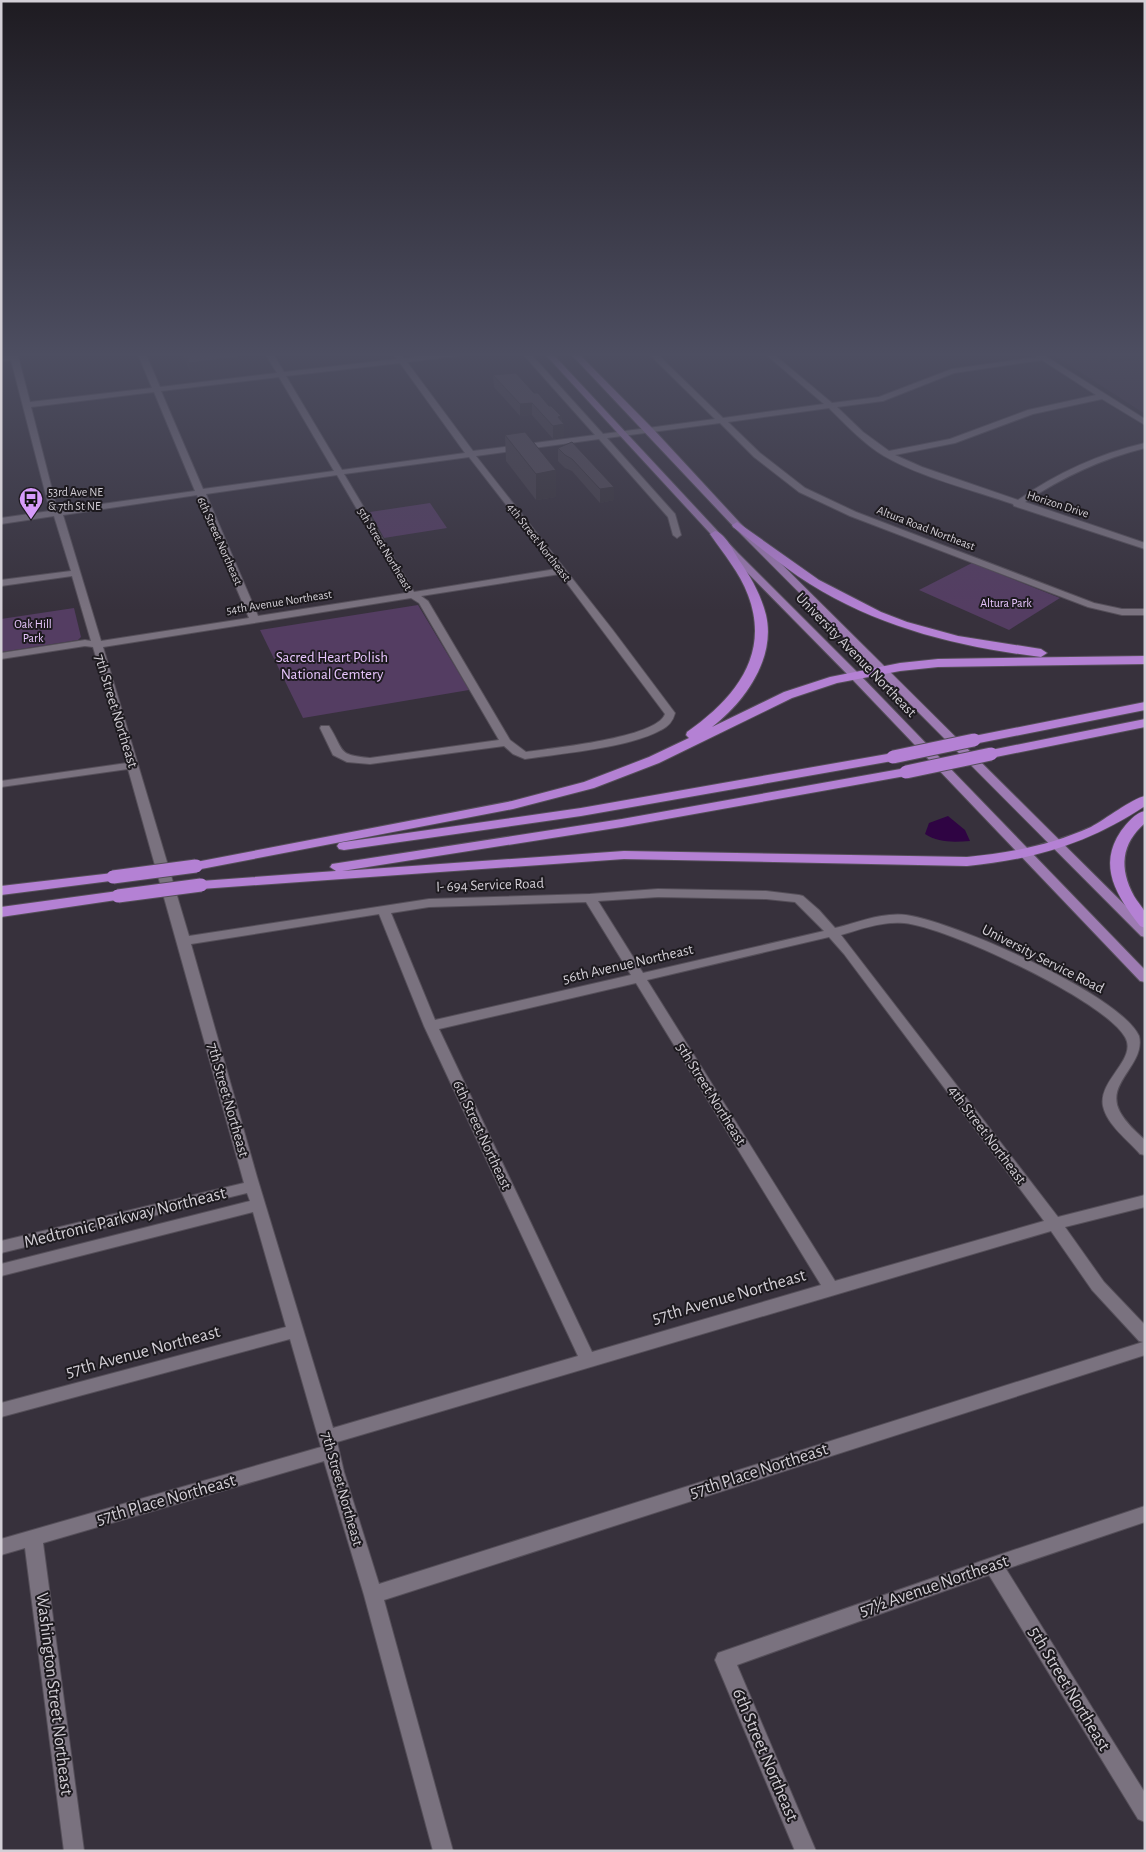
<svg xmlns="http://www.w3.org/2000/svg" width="1146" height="1852" viewBox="0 0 1146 1852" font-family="'Alegreya Sans',sans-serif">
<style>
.built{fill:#423849}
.green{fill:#543d62}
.water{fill:#2f0443}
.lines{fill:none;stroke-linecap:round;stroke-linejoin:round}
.minor-casing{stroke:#554f59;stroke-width:2}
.major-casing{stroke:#554f59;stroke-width:2}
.highway-casing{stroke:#554f59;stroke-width:2}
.minor{fill:#7a727f;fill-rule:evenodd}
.major{fill:#9d7bb2;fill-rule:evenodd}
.highway{fill:#b481d4;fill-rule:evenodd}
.highway-bridge-casing{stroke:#554f59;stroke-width:15;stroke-linecap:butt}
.highway-bridge{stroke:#b481d4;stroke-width:13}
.wall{fill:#46404a}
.shaded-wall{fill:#39343c}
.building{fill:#514a56;stroke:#39343c}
.labels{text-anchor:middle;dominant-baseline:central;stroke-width:4;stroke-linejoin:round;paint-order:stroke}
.far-poi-label{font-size:12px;fill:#d3cfd6;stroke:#1d1a1f;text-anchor:start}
.far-street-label{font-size:12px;fill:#d3cfd6;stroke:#1d1a1f}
.far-park-label{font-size:12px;fill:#e8c6fe;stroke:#1d1a1f}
.street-label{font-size:15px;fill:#d3cfd6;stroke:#1d1a1f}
.park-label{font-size:15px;fill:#e8c6fe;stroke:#1d1a1f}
.near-street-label{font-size:18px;fill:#d3cfd6;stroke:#1d1a1f}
</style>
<rect width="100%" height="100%" fill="#37313c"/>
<!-- built -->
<path class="built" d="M1049,352H1145V414Z"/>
<!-- green -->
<g class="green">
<path d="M430,503L447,528L384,538L370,512Z"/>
<path d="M972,563L1060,598L1009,630L919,590Z"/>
<path d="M418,605L469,690L303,718L260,630Z"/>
<path d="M74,608L81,637L78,640L1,652V619Z"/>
</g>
<!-- water -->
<path class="water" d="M948,816L965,830L970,841C954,842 938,843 925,834L929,823Z"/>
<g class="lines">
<!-- minor casing -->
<g class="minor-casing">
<g id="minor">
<path d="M9,352H17L30,402L152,388L137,352H145L160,387L277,373L264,352H272L284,372L397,359L392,352H400L404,358L454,352H476L472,354L407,362L473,451L595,435L521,352H529L603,434L715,419L647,352H655L723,418L824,404L763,352H771L832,403L879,397L952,369L1037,357L1032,353L1039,352L1145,419V425L1102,399L1033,414L955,443L895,455L922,467L1018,500C1057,473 1098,454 1145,443V448C1101,459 1063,477 1025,502L1145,543V549L1014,506L1013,504C973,490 920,477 884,456C863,443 846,425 829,408L728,422L760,453L805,488L856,512L1094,603L1122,609H1145V615H1122L1088,607L850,516L799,492L754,457L720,423L607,438L675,514L681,535L677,538L673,535L668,517L599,439L476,456L612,629L675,713C673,721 669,726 661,730C629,748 563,753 525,759L513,754L504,746L370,764L347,762L333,755L320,728L321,726H329C345,751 336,755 370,758L499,740L419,603L411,598L103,647L189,936L429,899L590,894L658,889L766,891L799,895L803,896L819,910L835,928C857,923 882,912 906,915C952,921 1120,994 1139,1036C1146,1065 1104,1083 1120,1112C1126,1123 1136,1132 1145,1140V1155L1140,1154C1128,1140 1107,1125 1103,1106C1098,1080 1138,1059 1125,1037C1104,1000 947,927 904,923C883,921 861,929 841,935L1058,1217L1145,1195V1207L1065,1227L1104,1282L1145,1325V1355L384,1600L453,1851H433L364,1595L324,1461L43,1543L84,1851H64L25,1548L1,1555V1539L321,1447L290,1339L1,1417V1403L286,1327L253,1212L1,1276V1264L250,1201L247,1193L1,1253V1241L244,1183L128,769L1,787V781L127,763L93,647L85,646L1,659V653L85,640L91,641L72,576L1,586V580L71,571L54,516L1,524V518L50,511L11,360L1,361V357L10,355ZM1042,360L1096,395L1028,410L950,439L889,451L863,432L837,407L883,401L954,373ZM400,363L465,453L342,470L286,376ZM279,377L334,471L203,489L161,391ZM154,392L195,491L59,510L57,509L31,407ZM469,457L556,569L414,592L344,474ZM337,475L406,593L258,616L206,494ZM197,495L249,618L101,641L63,515ZM560,574L665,714C657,738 552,748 526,752L510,740L428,601L421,596ZM658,897L766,899L795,902L824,931L643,973L598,901ZM586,902L631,975L435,1020L391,913L429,907ZM379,914L424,1026L578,1356L333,1428L257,1177L191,944ZM829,937L844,954L1044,1221L835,1281L647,980ZM636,983L821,1285L592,1352L439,1029ZM1051,1231L1092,1290L1139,1341L1143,1342L379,1584L344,1472L337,1442Z"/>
<path d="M1145,1506V1522L1006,1569L1145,1793V1822L1138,1819L989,1575L737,1665L816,1851H795L715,1660L718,1653L993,1557Z"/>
</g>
</g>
<!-- major casing -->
<g class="major-casing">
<g id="major">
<path d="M543,352H551L738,553L859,674L1145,970V982L1140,981L851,678L732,557Z"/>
<path d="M569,352H577L655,431L740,523L1145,925V937L1141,936L734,527Z"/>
</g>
</g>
<!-- highway casing -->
<g class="highway-casing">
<g id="highway">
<path d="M737,522L819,580L881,612L907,622L958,636L1041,649L1047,653L1041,657C960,647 880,628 810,584C783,567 759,546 733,527L732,525Z"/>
<path d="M715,531C725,533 734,552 739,560C751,577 761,595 766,615C776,658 745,702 712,727L784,692L830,677L900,663L938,659L1145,656V664L938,667L900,671L837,683L792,698L659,763L594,788L513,809L196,870L191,869L189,866L191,863L196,862L512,801L584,782L649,757L689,738L686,735L687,732C734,699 771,655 748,595C740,573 723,553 710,534Z"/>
<path d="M1145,702V710L974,744L968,740L974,736Z"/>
<path d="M1145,719V727L991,758L984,754L991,750Z"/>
<path d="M893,753L900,757L898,760L581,816L344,850L339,849L337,846L339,843L344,842L581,808Z"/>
<path d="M906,768L913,772L911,775L622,827L342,871L624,851L967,857C1010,853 1051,845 1091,827C1106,819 1131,799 1145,796V806C1090,843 1032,860 967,866L624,859L201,889L196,888L194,885L196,882L201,881L336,871L330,867L332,864L622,819Z"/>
<path d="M1145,811V823C1121,844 1119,868 1134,896C1137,901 1142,907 1145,912C1146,916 1145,923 1145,928L1140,926C1117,896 1097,866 1121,831C1127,823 1135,813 1145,811Z"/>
<path d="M113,873L118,874L120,877L118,880L1,895V886Z"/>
<path d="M118,891L123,893L125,896L123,899L1,917V907Z"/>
</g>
</g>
<!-- minor -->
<use href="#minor" class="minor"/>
<!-- major -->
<use href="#major" class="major"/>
<!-- highway -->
<use href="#highway" class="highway"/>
<!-- highway-bridge casing -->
<g class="highway-bridge-casing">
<g id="highway-bridge">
<path d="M893,757L974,740"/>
<path d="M906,772L991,754"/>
<path d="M113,877L196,866"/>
<path d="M118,896L201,885"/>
</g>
</g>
<!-- highway-bridge -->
<use href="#highway-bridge" class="highway-bridge"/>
</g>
<!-- wall -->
<g class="wall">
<path d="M181,352H235L238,357L239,365L190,371Z"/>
<path d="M1084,352H1145L1110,363L1107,361L1099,362Z"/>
<path d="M493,375L534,393L561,416L564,436L553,439L532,415L520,416L494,387Z"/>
<path d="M505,435L556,497L536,500L506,461Z"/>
<path d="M558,448L614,487V500L600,503L572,471L565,468L558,461Z"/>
</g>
<!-- shaded-wall -->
<g class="shaded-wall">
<path d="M1101,352H1108L1107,361L1099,362Z"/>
<path d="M1112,352H1145V358L1110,363Z"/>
<path d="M238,357L239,365L190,371L189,363Z"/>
<path d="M532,403V415L520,416V404Z"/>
<path d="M561,416V424H564V436L553,439V426L558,417Z"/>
<path d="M556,470V497L536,500V474Z"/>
<path d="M614,487V500L600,503V489Z"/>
</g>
<!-- building -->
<g class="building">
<path d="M184,352H235L238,357L189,363Z"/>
<path d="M516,373L534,393H538L549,406H551L561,416L558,417L564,424L553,426L532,403L520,404L493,375Z"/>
<path d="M525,432L556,470L536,474L505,435Z"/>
<path d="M572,442L614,487L600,489L572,459L565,455L558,448Z"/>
</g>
<!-- sky -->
<linearGradient id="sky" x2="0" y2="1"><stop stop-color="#1e1b21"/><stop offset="0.58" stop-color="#4d4e61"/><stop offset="1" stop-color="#4d4e61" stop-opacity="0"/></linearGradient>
<rect width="1146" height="611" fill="url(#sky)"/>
<!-- icons -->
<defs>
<g id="bus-pin" transform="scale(1.25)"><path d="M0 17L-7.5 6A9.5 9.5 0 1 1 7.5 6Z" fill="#d69bfa" stroke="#1d1a1f"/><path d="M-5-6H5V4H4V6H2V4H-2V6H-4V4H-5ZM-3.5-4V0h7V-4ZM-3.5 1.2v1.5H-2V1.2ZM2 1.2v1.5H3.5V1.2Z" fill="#111"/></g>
</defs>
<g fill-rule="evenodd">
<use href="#bus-pin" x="31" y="499"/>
</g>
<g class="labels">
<!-- far-poi labels -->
<g class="far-poi-label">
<text x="48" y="492">53rd Ave NE<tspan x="48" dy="14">&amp; 7th St NE</tspan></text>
</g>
<!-- far-street labels -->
<g class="far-street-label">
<text transform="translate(1058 504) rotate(18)">Horizon Drive</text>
<text transform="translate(926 528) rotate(21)">Altura Road Northeast</text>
<text transform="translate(220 541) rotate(66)">6th Street Northeast</text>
<text transform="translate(539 542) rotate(52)">4th Street Northeast</text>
<text transform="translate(385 549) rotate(59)">5th Street Northeast</text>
<text transform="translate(279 602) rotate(-9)">54th Avenue Northeast</text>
</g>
<!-- far-park labels -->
<g class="far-park-label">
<text x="1006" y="603">Altura Park</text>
<text x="33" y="624">Oak Hill<tspan x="33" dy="14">Park</tspan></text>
</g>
<!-- street labels -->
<g class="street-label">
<text transform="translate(856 655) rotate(46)">University Avenue Northeast</text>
<text transform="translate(116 711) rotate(73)">7th Street Northeast</text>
<text transform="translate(490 885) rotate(-2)">I- 694 Service Road</text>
<text transform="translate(1043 959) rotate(27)">University Service Road</text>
<text transform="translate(628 964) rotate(-13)">56th Avenue Northeast</text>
<text transform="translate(711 1094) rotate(58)">5th Street Northeast</text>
<text transform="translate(228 1100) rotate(74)">7th Street Northeast</text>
<text transform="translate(482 1135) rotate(65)">6th Street Northeast</text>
<text transform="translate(987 1135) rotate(53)">4th Street Northeast</text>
<text transform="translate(342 1489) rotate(74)">7th Street Northeast</text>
</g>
<!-- park labels -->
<g class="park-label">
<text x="332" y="657">Sacred Heart Polish<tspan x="332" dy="17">National Cemtery</tspan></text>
</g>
<!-- near-street labels -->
<g class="near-street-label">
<text transform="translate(125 1218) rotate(-14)">Medtronic Parkway Northeast</text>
<text transform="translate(729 1297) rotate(-16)">57th Avenue Northeast</text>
<text transform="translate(143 1352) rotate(-15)">57th Avenue Northeast</text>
<text transform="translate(759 1471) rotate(-18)">57th Place Northeast</text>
<text transform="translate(166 1500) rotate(-16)">57th Place Northeast</text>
<text transform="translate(934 1586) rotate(-19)">57½ Avenue Northeast</text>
<text transform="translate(1069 1689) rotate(59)">5th Street Northeast</text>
<text transform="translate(54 1694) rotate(83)">Washington Street Northeast</text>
<text transform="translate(765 1755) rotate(67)">6th Street Northeast</text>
</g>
</g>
<!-- border -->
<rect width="1146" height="1852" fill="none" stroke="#d3cfd6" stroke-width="5"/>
</svg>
